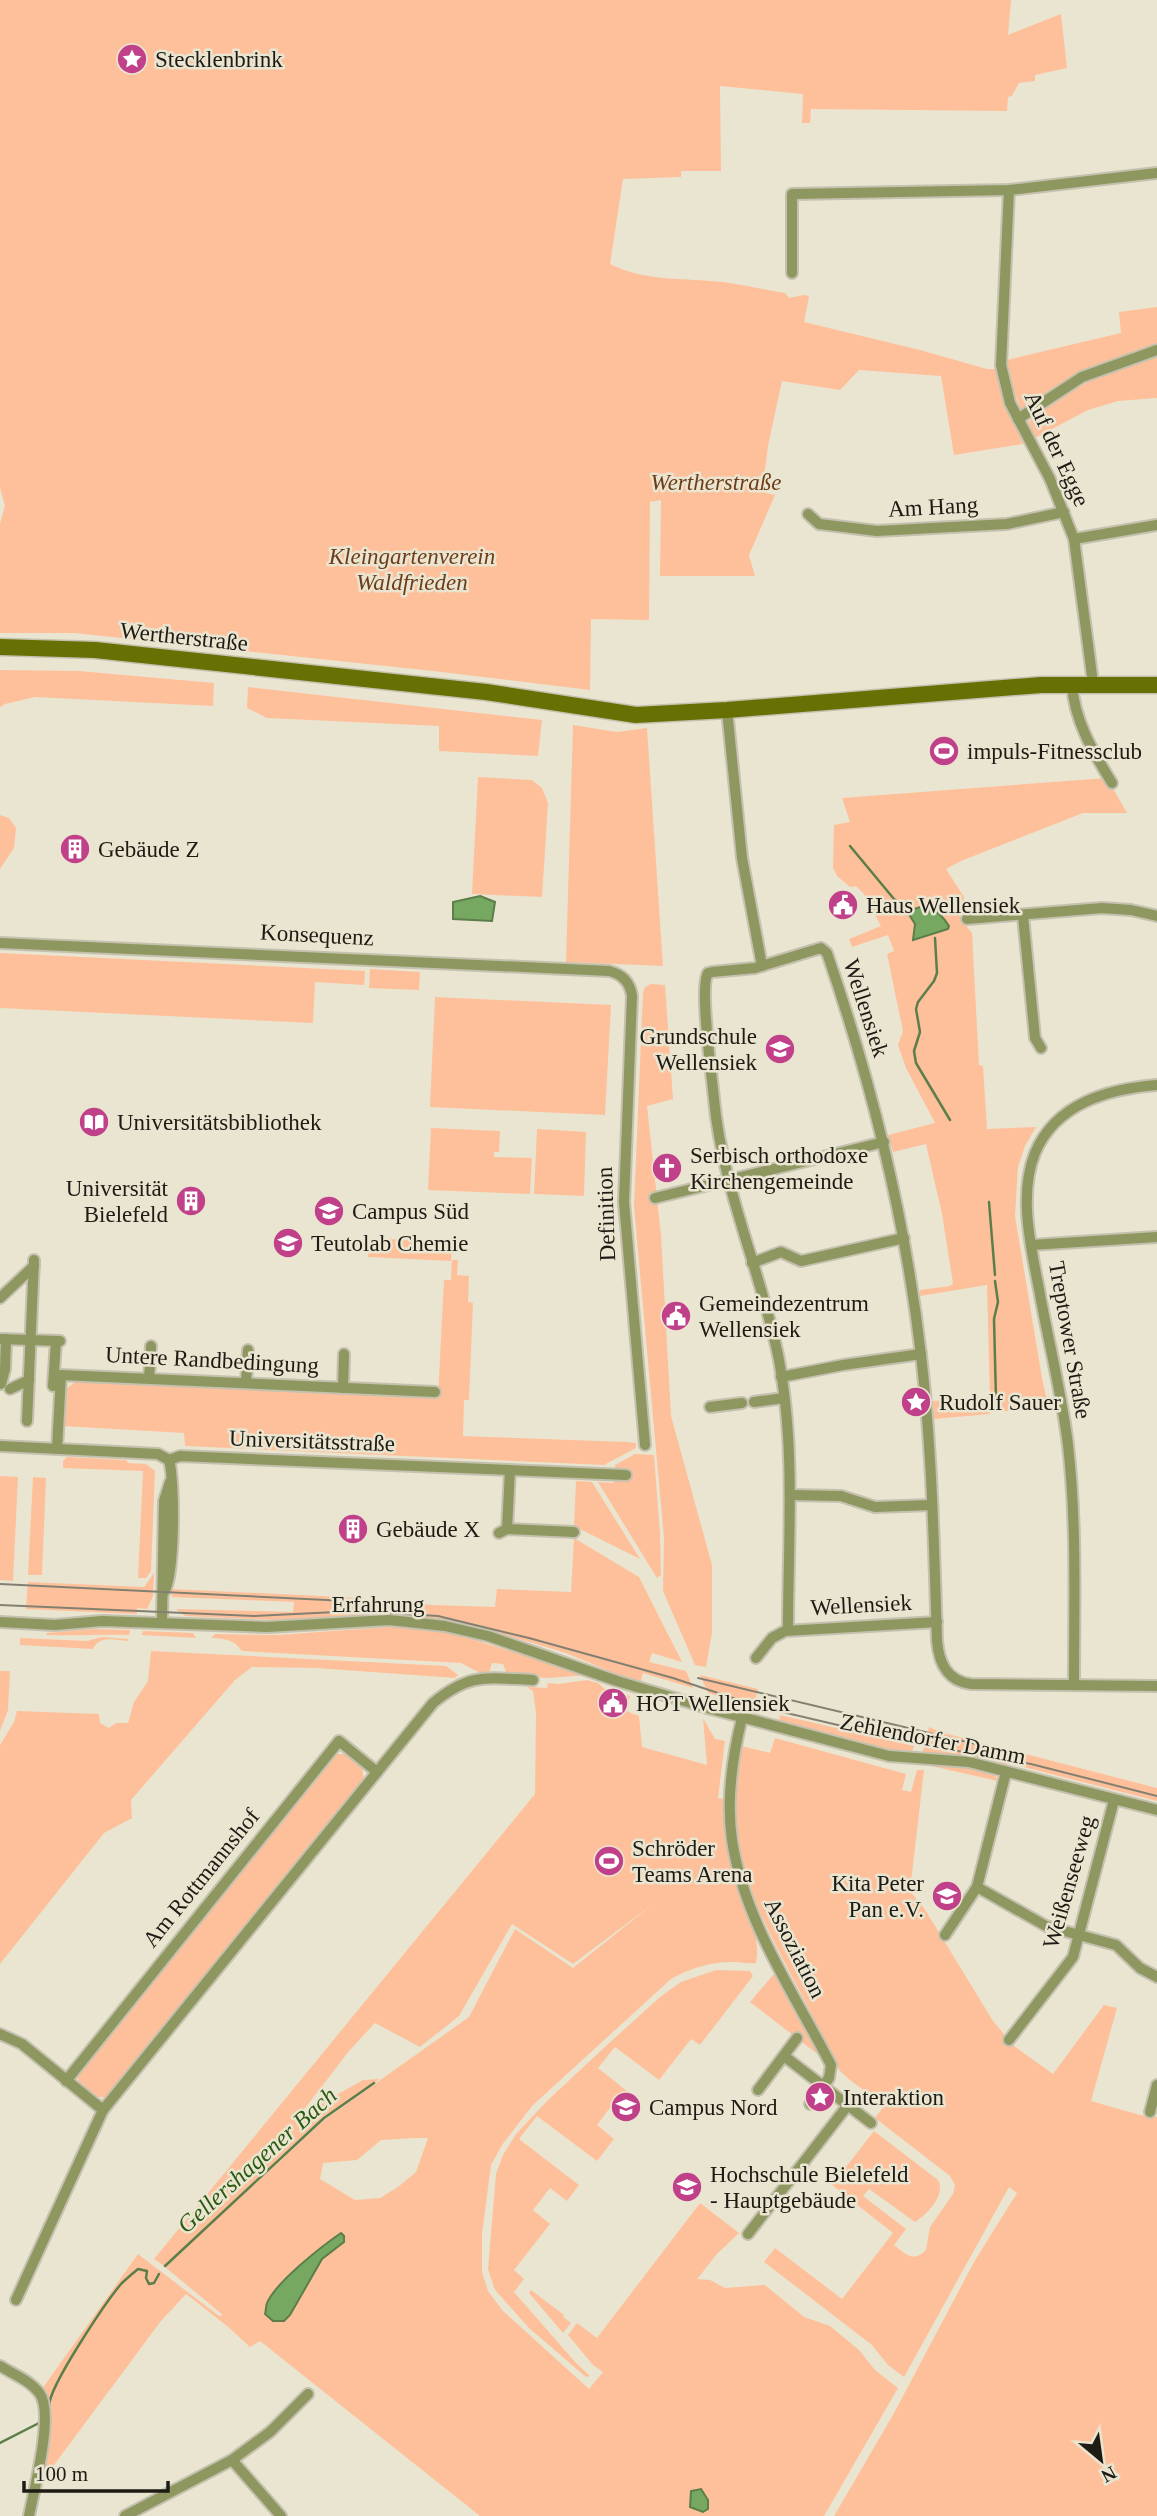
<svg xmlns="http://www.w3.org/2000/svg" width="1157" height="2516" viewBox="0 0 1157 2516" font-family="Georgia,serif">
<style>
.green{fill:#fec09a;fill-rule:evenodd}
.water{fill:#76a861;stroke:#5b7e4a;stroke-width:2}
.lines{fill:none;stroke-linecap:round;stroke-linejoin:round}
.stream{stroke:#5b7e4a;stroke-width:2.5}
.street-casing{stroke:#c5c1af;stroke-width:14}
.secondary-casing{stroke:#c5c1af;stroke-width:19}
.street{stroke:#8e975f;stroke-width:10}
.secondary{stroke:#677103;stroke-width:16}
.tram{stroke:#838072;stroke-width:2}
.labels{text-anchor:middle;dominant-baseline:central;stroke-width:5;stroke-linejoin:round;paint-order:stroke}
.poi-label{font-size:23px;fill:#1d1b14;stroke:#eae5d1;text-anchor:start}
.street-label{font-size:23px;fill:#1d1b14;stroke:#eae5d1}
.park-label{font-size:23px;font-style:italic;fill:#6e3c18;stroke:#eae5d1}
.water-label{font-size:24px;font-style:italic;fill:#2a5a10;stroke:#eae5d1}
</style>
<rect width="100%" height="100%" fill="#eae5d1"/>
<!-- green -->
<g class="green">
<path d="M0,0H1011L1008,35L1061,14L1067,68L1035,75V81L1019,83L1012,96L1008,97L1007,111L811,109L810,123H802L803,94L720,86L721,171H681V177L623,179L610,264C647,283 690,277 730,283C748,286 766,290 785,293L789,298L803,295L809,296L804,322L920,350L987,369H996L1002,391L1023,444L954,455L941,376L859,370L840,390L782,381L768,446L762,492L775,495L749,555L755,576H660L661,500L650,502L649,620L591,619L590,690L433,671L74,633H0V524L5,506L0,488Z"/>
<path d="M1157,307V347L1091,368L1022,412L1010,383L1007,360L1121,333L1119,312Z"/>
<path d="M1157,356V398L1118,401L1088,410L1033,439L1028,422C1069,391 1106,367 1157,356Z"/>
<path d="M0,670L79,671L214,683L213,706L35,697L5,704L0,707Z"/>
<path d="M248,687L542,720L538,756L439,751V726L267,718L247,708Z"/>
<path d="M573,725L617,732L647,728L663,966L566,962Z"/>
<path d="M478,777L532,780L542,788L548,803L542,897L472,894Z"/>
<path d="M1107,778L1127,813H1083L961,861L946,869L964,897V923L972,933L979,1065L983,1066L987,1129L1036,1127L1025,1146L1018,1167L1015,1216L1042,1378L1049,1409L990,1412V1414L934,1419L933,1401L990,1397L987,1285L920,1296V1290L950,1286L953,1283L942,1214L926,1144L893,1152L888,1135L935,1123L906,1068L898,1045L903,1031L887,954L894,951L888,935L852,947L849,939L881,926L864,894L856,886L850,887L837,876L833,868L834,825L850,822L842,798Z"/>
<path d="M0,815L9,818L16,828L14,848L0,869Z"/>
<path d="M0,953L365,971L364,985L315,982L313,1023L0,1008Z"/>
<path d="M370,969L420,972L419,990L369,988Z"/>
<path d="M651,984L665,985L673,1099L647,1106L661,1235L671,1416L712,1565V1633L706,1667L695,1665L663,1591L664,1538L634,1207L643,992L645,987Z"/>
<path d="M435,997L611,1005L605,1115L430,1107Z"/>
<path d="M431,1128L500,1131L499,1152H494V1157L532,1158L530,1194L428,1190Z"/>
<path d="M537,1129L586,1132L584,1196L534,1194Z"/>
<path d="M369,1238L452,1242L451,1261L368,1257Z"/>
<path d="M452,1260H458L457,1275L469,1276L468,1302L473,1303L469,1400H464L463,1436L627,1442L636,1443V1448L604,1465L185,1446L184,1433L62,1426L65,1390L76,1381L438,1397L444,1280H451Z"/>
<path d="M635,1454L654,1455L660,1534L661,1575L657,1578L598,1482L614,1483L615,1465Z"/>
<path d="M67,1457L126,1460L128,1463L146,1464L155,1471L151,1571L146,1578H138L143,1471L63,1468V1461Z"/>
<path d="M0,1476L18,1477L13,1581L0,1580Z"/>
<path d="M33,1477L46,1478L42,1575H28Z"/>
<path d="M576,1481L592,1482L640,1559L574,1526Z"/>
<path d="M574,1538L639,1577L682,1662L652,1653L649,1662L686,1671L693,1688L643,1673L640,1684L566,1653L529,1642L482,1628L419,1616L377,1614L274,1620L185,1616L176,1609L293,1612L294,1602L172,1597L171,1589L343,1597L433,1605L495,1607L497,1589L571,1592Z"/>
<path d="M154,1573L153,1596L147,1609L137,1608V1614L26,1609L28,1582L144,1587Z"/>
<path d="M389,1627L419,1628L455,1634L587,1675L549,1678L512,1676L507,1674L503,1664L492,1663L489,1673L484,1675L461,1663L242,1651C233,1639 226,1639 211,1638L215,1634L277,1635Z"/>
<path d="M93,1629L130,1630L129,1635C101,1634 74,1636 46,1635L47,1633Z"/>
<path d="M143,1631L193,1633L196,1638L142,1635Z"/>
<path d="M102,1637L128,1639V1641C115,1640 99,1635 93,1649L20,1645V1638L87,1641Z"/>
<path d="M151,1651L446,1666L458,1675L455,1678L316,1668L252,1667L235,1680L131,1800L132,1818L104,1833L0,1964V1745L14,1722L17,1711L99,1714L100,1723L109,1728L116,1723H128L134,1702L148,1681Z"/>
<path d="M0,1671H10L8,1710L0,1731Z"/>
<path d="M700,1675L758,1689L753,1708L708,1693Z"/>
<path d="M587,1680L598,1683L606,1690L630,1696L626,1711L639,1716L642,1747L707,1765L703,1718L715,1739L725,1741L718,1798L724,1799C725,1826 726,1854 734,1880C743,1911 762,1931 756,1963C748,1964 741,1962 733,1962C710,1962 691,1968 671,1979L532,2106L502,2145L491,2165L482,2234V2272L488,2291L503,2311L589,2389L603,2372L593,2365L568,2335L577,2323L597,2338L700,2203L739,2233L717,2254L697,2279L710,2280L725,2288L765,2285L804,2317L830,2326L859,2350L875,2370L898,2388L824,2516H480L260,2341L250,2347L227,2326L186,2294L161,2321L45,2477L35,2472L41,2423L42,2389L138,2254L219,2316L223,2315L165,2267L324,2120L469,2017L515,1929L573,1968L653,1904L573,1964L512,1924L459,2016L420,2047L375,2023L349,2051L299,2116L363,2080L380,2079L323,2117L164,2266L154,2259L535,1794L536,1713L533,1691L527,1687L547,1688L548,1683L559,1684ZM415,2138H428L416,2172L398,2187L380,2198L355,2200L320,2179L323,2163L357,2160L381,2140Z"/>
<path d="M780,1715L914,1746L911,1754L889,1752L779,1722Z"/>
<path d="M929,1727L940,1732L1157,1788V1801L1008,1763L1006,1766L964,1755L922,1754Z"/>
<path d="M775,1738L906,1774L902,1790L911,1792L917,1770H924L910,1891L924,1908L993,2021L1014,2046L1053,2074L1104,2005L1117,2008L1091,2101L1140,2115L1157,2117V2516H834L893,2415L974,2262L1017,2193L1009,2187L904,2377L888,2365L872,2345L764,2262L775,2248L842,2299L893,2233L832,2185L874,2131L938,2180C946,2194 928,2214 915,2222L869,2189L863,2196L906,2229L894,2245C906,2254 913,2263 926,2250L930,2227L953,2194L955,2185L950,2176L875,2118L885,2105C871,2095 855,2085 842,2073C831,2062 816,2023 808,2007C758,1910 723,1860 741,1746L770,1753Z"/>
<path d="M338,1754H347L362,1767L364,1780L358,1788L109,2096C94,2101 78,2090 77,2074L332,1756Z"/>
<path d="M927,1765L963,1766L994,1773L998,1781Z"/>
<path d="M716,1970L750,1971L753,1976L700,2045L691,2039L659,2080L615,2047L598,2068L642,2103L630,2118L612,2105L597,2125L614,2139L597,2161L537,2116L519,2139L579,2185L567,2201L550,2188L533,2210L550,2224L514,2270L524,2279L514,2292L576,2363L590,2376L586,2377L529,2328L495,2290L488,2269L496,2174L503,2155L516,2134L548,2100L607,2045L660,1997L681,1982Z"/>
<path d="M773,1975H777L820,2056L750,2002Z"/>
<path d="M531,2290L564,2315L563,2317L571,2323L563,2333L529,2293Z"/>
</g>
<!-- water -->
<g class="water">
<path d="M480,896L495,902L492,921L453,919V902Z"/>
<path d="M926,905C936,910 943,916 949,926L948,929L913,940L915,924L908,913L911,910Z"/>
<path d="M341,2233L344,2236V2242L322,2259L290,2315L284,2321H273L265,2314C266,2311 266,2305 267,2303C276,2282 322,2246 341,2233Z"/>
<path d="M701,2489L708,2500V2509L703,2512L690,2507L691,2491Z"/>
</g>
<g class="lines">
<!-- stream -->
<g class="stream">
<path d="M850,846L894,899L913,912"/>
<path d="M935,938L937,973L934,981L918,1002L916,1009L920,1032L914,1051L916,1063L950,1120"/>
<path d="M989,1202L995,1275"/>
<path d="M995,1281L998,1302L994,1319L996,1399"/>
<path d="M165,2266L324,2118L374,2083"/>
<path d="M49,2406C49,2386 106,2302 121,2284C126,2279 132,2274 138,2269L147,2271L146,2278L149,2284L154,2283L159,2274"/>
<path d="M0,2443L41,2422"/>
</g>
<!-- street casing -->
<g class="street-casing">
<g id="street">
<path d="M1009,190L1001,365L1010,403L1050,479L1074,539L1093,683"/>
<path d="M792,273V194L1009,190L1157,173"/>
<path d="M1018,419L1082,377L1157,350"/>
<path d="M808,514L819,524L877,531L1007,524L1064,512"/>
<path d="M1074,539L1157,525"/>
<path d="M1072,684C1074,720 1093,752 1112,783"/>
<path d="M727,710L742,858L762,966"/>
<path d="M1023,916L1035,1038L1041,1048"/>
<path d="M967,919L1102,908L1131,910L1157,916"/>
<path d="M0,943L609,971C622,974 630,982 632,996L624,1202L645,1445"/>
<path d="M655,1198L884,1142"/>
<path d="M1031,1245L1157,1237"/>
<path d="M752,1263L781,1252L801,1261L904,1238"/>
<path d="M0,1298L34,1266"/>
<path d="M0,1339L60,1341"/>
<path d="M781,1377L843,1365L921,1354"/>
<path d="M149,1379L151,1346"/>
<path d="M246,1383L248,1350"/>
<path d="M1,1384L5,1369L6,1339"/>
<path d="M53,1386L56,1341"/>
<path d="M343,1388L344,1354"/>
<path d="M10,1389L29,1380"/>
<path d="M754,1402L784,1398"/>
<path d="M710,1407L742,1403"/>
<path d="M27,1421L34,1260"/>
<path d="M0,1446L158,1454L169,1460"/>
<path d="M57,1449L61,1375L435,1392"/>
<path d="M169,1460L180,1456L626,1475"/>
<path d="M790,1495L841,1496L875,1507L932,1505"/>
<path d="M507,1529L510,1470"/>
<path d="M499,1533L507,1529L574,1532"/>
<path d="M164,1592C175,1576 175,1480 169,1460"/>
<path d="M0,1622L55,1625L102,1621L267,1627L389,1620L445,1626L488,1636L617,1681L711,1709L889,1756L969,1762L1157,1810"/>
<path d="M162,1622L164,1501L170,1482"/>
<path d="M788,1630C788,1539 796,1446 778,1355C760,1269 722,1187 714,1099C712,1076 699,987 708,973L712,972L755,968L821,948L827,953C872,1084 905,1217 921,1355C932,1450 934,1545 937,1641C939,1663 947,1681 971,1684L1157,1686"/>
<path d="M756,1658L772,1638L785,1631L937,1622"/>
<path d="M1074,1684C1074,1604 1077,1524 1068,1445C1062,1396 1050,1348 1041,1300C1033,1255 1017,1198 1035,1153C1056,1103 1108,1089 1157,1085"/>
<path d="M742,1718C732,1758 726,1799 732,1840C744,1921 794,1993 831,2065L829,2078L810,2104"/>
<path d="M977,1887L1046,1926L1116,1945L1140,1968L1157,1977"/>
<path d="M945,1935L977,1887L1006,1772"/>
<path d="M0,2034L22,2044L103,2110"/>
<path d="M1009,2040L1073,1957L1114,1800"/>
<path d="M784,2056L871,2123"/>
<path d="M66,2081L339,1741L377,1772"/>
<path d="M758,2090L797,2038"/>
<path d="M1150,2112L1157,2085"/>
<path d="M748,2234L848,2105"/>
<path d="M16,2300L103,2110L433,1703C471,1672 487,1678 533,1680"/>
<path d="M0,2366C13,2374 31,2381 40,2394C54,2414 34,2490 29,2516"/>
<path d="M232,2460L281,2516"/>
<path d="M125,2516L232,2460L270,2432L308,2394"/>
</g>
</g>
<!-- secondary casing -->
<g class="secondary-casing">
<path id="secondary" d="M0,647L95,650L486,692L636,715L727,710L1041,685H1157"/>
</g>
<!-- street -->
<use href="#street" class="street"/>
<!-- secondary -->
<use href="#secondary" class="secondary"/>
<!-- tram -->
<g class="tram">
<path d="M0,1584L368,1602"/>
<path d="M0,1605L254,1616L357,1611L438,1616L529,1638L673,1678L757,1706L919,1744L1031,1764L1157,1796"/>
<path d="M698,1678L984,1746"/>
</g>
</g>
<!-- icons -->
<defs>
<g id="sight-disc" transform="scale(1.575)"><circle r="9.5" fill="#c1408a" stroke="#eae5d1"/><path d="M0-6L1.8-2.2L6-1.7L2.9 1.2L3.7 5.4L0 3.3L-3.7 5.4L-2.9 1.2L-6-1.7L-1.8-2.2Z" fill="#fff"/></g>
<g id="stadium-disc" transform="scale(1.575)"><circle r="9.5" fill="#c1408a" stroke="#eae5d1"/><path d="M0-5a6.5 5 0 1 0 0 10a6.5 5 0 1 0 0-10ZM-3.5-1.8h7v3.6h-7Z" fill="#fff"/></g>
<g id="building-disc" transform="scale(1.575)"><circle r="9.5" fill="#c1408a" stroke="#eae5d1"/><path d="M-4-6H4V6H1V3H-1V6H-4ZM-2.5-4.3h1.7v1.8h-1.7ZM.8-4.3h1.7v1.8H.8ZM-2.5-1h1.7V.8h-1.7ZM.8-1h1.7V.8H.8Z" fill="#fff"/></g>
<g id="civic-disc" transform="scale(1.575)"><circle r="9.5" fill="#c1408a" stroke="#eae5d1"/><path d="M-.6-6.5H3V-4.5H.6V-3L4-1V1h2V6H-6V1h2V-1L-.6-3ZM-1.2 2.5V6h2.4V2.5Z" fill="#fff"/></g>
<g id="school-disc" transform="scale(1.575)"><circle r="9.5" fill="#c1408a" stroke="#eae5d1"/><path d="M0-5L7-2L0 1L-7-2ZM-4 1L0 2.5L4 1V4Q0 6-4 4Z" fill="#fff"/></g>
<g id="library-disc" transform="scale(1.575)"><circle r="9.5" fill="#c1408a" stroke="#eae5d1"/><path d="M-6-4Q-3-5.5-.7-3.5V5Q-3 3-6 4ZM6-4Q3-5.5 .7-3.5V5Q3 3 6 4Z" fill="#fff"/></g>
<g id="church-disc" transform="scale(1.575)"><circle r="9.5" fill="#c1408a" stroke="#eae5d1"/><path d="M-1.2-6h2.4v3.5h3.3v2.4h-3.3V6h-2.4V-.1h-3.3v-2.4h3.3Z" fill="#fff"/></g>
<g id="university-disc" transform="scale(1.575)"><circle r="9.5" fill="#c1408a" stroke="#eae5d1"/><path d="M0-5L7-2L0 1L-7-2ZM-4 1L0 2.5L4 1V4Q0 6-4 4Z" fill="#fff"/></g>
</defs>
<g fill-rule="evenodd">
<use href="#sight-disc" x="132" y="59"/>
<use href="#stadium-disc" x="944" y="751"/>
<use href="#building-disc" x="75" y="849"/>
<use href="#civic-disc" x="843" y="905"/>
<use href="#school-disc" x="780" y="1049"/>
<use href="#library-disc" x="94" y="1122"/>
<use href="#church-disc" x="667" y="1168"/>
<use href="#building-disc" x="191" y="1201"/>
<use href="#university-disc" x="329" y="1211"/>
<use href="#school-disc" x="288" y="1243"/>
<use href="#civic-disc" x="676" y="1316"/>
<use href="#sight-disc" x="916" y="1402"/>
<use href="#building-disc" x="353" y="1529"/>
<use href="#civic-disc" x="613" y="1703"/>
<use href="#stadium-disc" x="609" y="1861"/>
<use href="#school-disc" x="947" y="1896"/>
<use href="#sight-disc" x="820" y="2097"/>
<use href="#university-disc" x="626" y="2107"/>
<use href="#university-disc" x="687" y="2187"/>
</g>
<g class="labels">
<!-- poi labels -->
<g class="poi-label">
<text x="155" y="59">Stecklenbrink</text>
<text x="967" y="751">impuls-Fitnessclub</text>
<text x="98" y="849">Gebäude Z</text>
<text x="866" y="905">Haus Wellensiek</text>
<text x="757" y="1036" text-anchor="end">Grundschule<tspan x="757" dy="26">Wellensiek</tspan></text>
<text x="117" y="1122">Universitätsbibliothek</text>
<text x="690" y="1155">Serbisch orthodoxe<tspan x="690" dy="26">Kirchengemeinde</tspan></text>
<text x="168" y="1188" text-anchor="end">Universität<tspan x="168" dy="26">Bielefeld</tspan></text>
<text x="352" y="1211">Campus Süd</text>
<text x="311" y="1243">Teutolab Chemie</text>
<text x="699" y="1303">Gemeindezentrum<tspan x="699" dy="26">Wellensiek</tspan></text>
<text x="939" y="1402">Rudolf Sauer</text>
<text x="376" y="1529">Gebäude X</text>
<text x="636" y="1703">HOT Wellensiek</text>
<text x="632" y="1848">Schröder<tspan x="632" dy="26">Teams Arena</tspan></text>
<text x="924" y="1883" text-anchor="end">Kita Peter<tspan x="924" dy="26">Pan e.V.</tspan></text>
<text x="843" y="2097">Interaktion</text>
<text x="649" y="2107">Campus Nord</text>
<text x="710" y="2174">Hochschule Bielefeld<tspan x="710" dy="26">- Hauptgebäude</tspan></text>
</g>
<!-- street labels -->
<g class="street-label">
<text transform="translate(1057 449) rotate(65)">Auf der Egge</text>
<text transform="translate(933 507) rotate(-3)">Am Hang</text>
<text transform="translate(184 637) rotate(6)">Wertherstraße</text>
<text transform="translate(317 935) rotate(3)">Konsequenz</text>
<text transform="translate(866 1008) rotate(72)">Wellensiek</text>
<text transform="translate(606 1214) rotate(-92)">Definition</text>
<text transform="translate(1070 1340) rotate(80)">Treptower Straße</text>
<text transform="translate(212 1360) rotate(3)">Untere Randbedingung</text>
<text transform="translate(312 1441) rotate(2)">Universitätsstraße</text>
<text x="378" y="1604">Erfahrung</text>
<text transform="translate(861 1605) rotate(-3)">Wellensiek</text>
<text transform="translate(933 1739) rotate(11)">Zehlendorfer Damm</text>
<text transform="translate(201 1878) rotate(-51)">Am Rottmannshof</text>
<text transform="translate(1069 1882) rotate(-74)">Weißenseeweg</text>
<text transform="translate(795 1948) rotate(63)">Assoziation</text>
</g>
<!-- park labels -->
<g class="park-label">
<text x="716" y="482">Wertherstraße</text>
<text x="412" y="556">Kleingartenverein<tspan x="412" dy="26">Waldfrieden</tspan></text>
</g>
<!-- water labels -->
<g class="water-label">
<text transform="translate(257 2160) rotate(-42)">Gellershagener Bach</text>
</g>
</g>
<!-- north arrow -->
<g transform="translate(1101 2460) rotate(151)" stroke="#eae5d1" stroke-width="5" paint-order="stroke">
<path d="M0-5L12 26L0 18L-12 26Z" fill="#1d1b14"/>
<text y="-10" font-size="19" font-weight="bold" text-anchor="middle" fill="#1d1b14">N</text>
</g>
<!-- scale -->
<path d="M24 2481v10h144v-10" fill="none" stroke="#1d1b14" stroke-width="3.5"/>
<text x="35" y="2481" font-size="21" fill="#1d1b14" stroke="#eae5d1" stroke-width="5" paint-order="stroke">100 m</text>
</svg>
